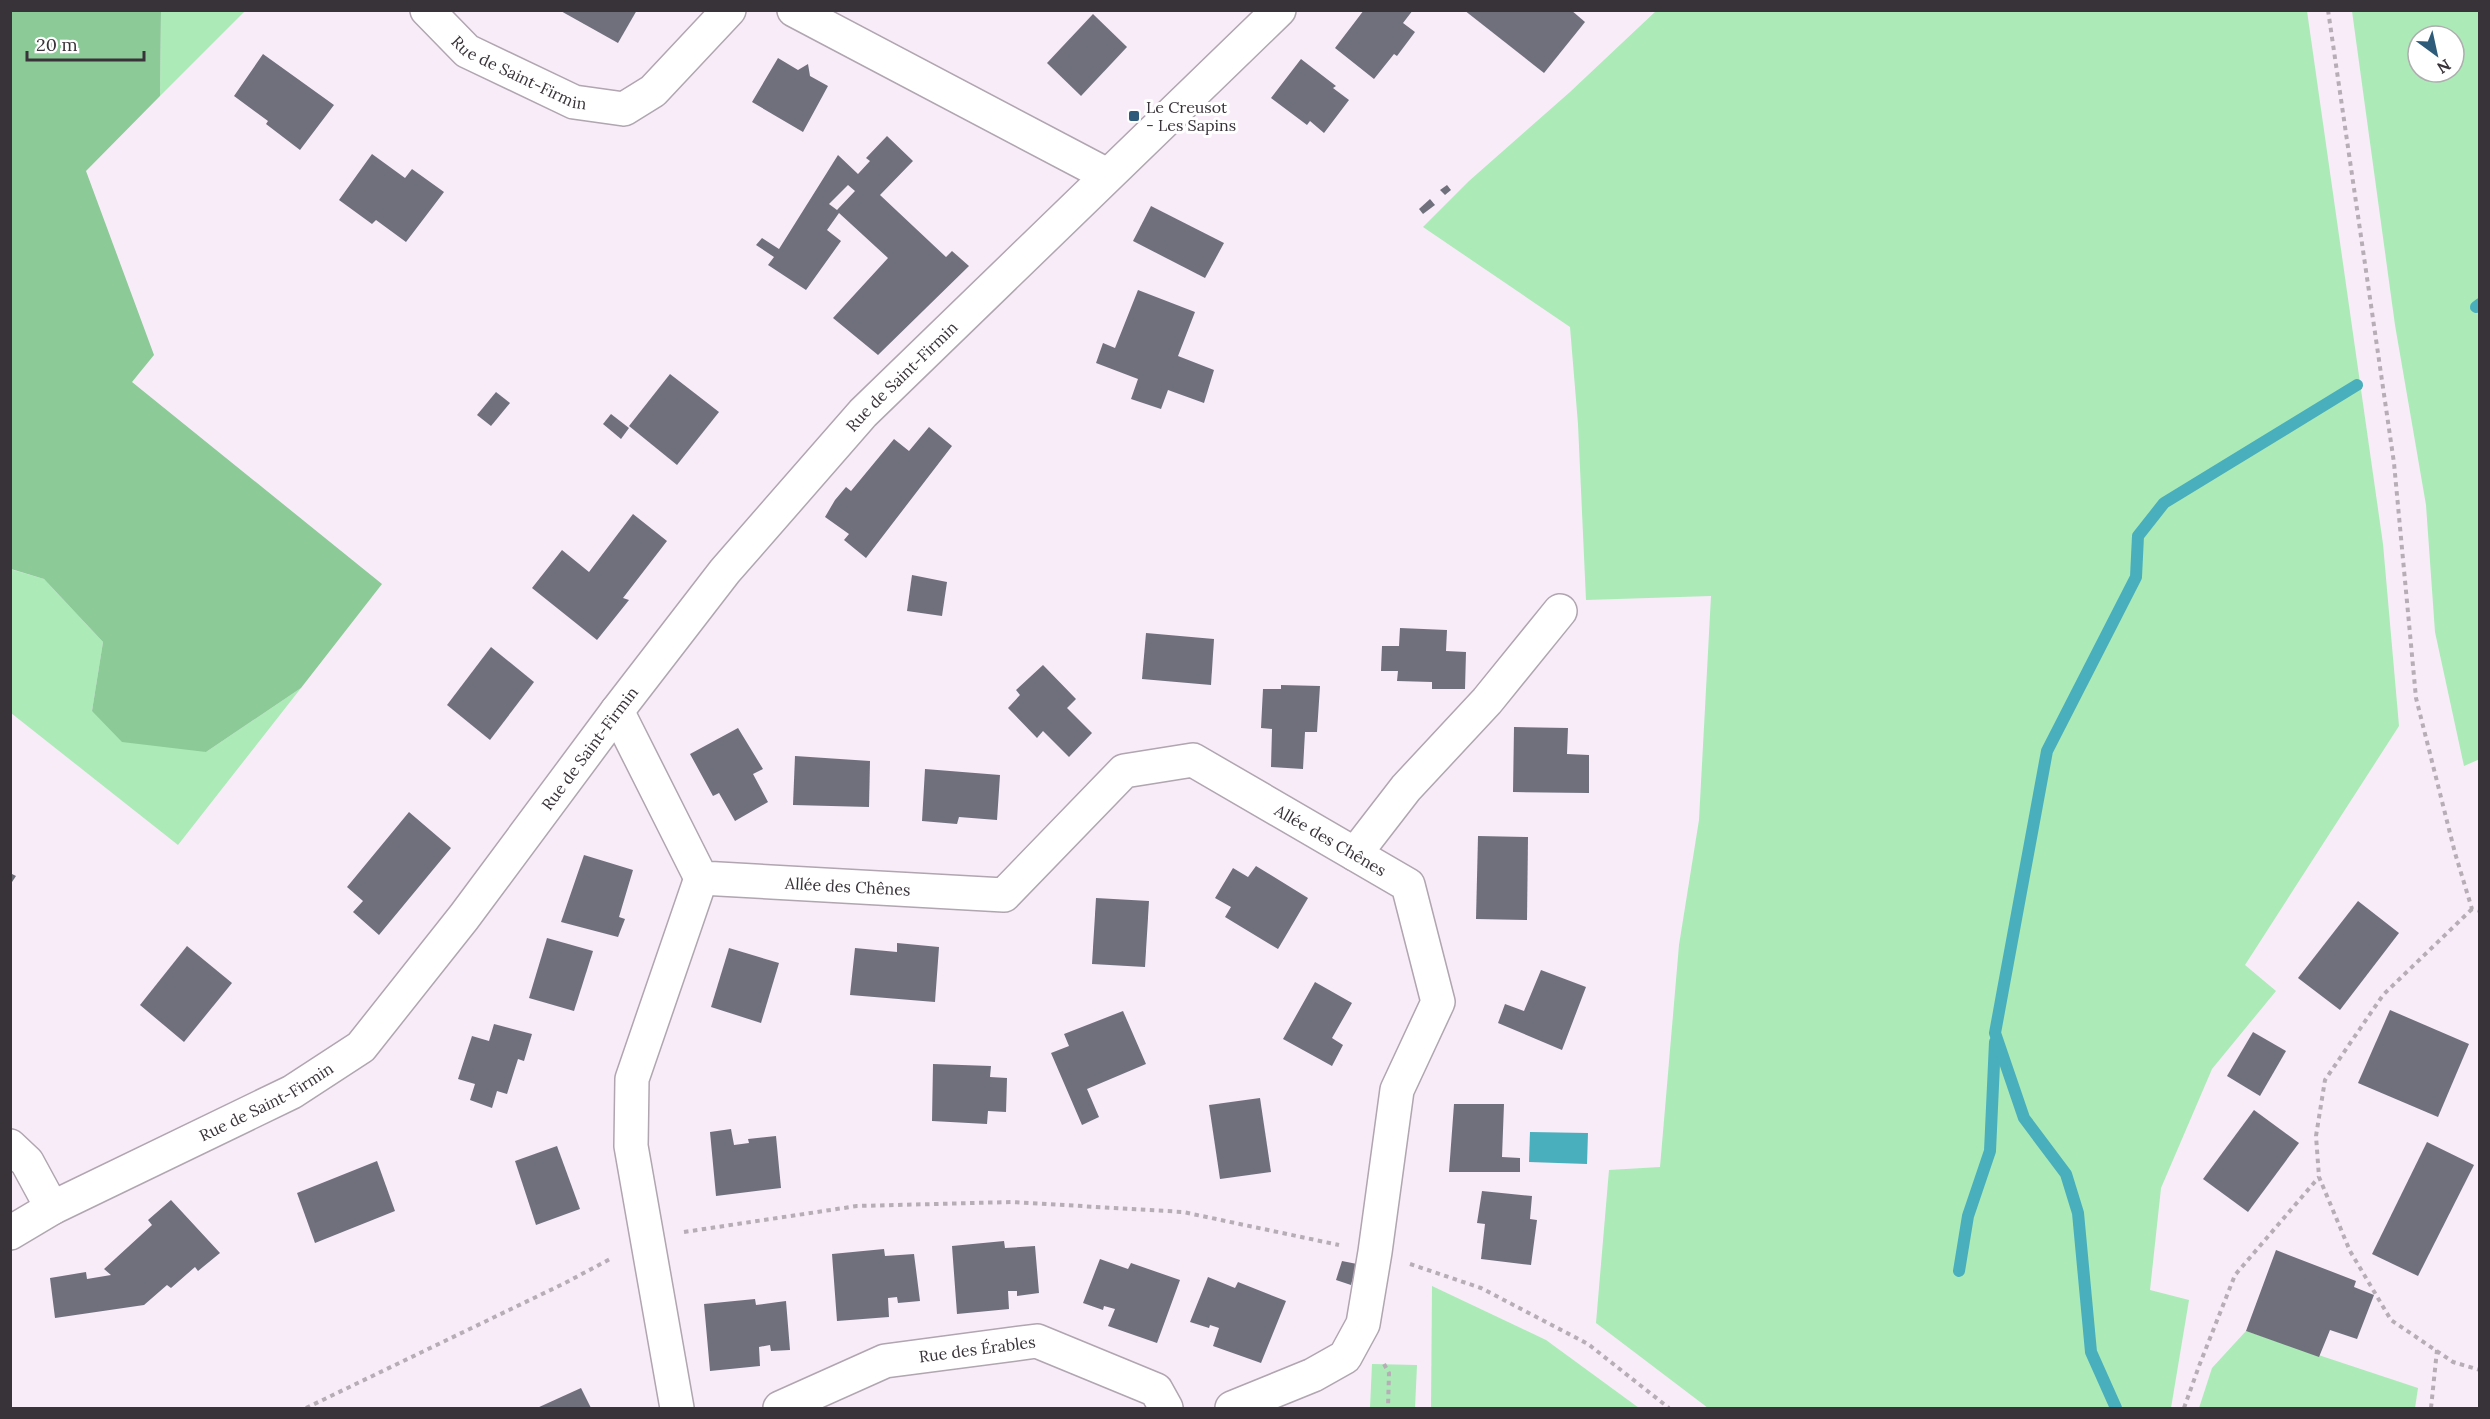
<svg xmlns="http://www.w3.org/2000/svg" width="2490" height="1419" viewBox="0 0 2490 1419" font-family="Lora,serif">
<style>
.green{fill:#aceab8;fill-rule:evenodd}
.forest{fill:#8cca98}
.water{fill:#49afbc}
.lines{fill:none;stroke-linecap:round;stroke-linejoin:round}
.stream{stroke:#49afbc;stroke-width:12}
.building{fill:#70707d;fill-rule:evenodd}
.minor-casing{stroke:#b0a5b0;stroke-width:36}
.path{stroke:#b7adb7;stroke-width:4;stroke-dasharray:4.5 4.5;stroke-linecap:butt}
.minor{stroke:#fff;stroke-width:33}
.poi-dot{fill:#2e5b7a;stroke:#fff;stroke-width:2}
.labels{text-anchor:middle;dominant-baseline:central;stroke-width:6;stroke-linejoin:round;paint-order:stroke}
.street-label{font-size:16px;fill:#383338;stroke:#fff}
.poi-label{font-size:16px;fill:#383338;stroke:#fff;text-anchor:start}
</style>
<rect width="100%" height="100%" fill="#f8ecf8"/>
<!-- green -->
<g class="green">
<path d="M161,11H245L160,96Z"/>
<path d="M1656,11H2307L2383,544L2399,726L2245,965L2276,991L2212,1069L2161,1188L2150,1290L2189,1300L2171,1408H1708L1596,1323L1609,1170L1660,1167L1679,945L1699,820L1711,596L1586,600L1578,424L1570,327L1423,227L1469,181L1570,92Z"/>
<path d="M2352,11H2479L2480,759L2464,766L2435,632L2426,505L2395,325ZM2418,36H2454V72H2418Z"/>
<path d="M10,569L44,579L103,642L92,711L206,752L301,688L178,845L11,713Z"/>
<path d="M1432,1286L1546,1340L1639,1408H1431Z"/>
<path d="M2246,1331L2418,1388L2415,1408H2199L2212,1368Z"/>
<path d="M1372,1364L1417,1365L1415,1408H1370Z"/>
</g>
<!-- forest -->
<path class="forest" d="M10,11H161L160,96L86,171L154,355L132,382L382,584L301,688L206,752L122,742L92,711L103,642L44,579L11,569Z"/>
<!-- water -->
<path class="water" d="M1530,1132L1588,1133L1587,1164L1529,1162Z"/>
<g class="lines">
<!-- stream -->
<g class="stream">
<path d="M2476,307L2480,304"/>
<path d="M1959,1271L1968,1216L1990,1151L1995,1042"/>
<path d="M2116,1408L2091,1352L2078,1213L2066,1174L2024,1118L1995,1033L2047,751L2136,577L2138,536L2164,503L2357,385"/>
</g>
</g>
<!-- building -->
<g class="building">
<path d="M559,10H637L618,43Z"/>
<path d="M1364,10H1413L1403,23L1415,32L1397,56L1394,54L1374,79L1335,48Z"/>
<path d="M1464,10H1571L1585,22L1544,73Z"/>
<path d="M1093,14L1127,47L1081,96L1047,63Z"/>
<path d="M263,54L334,105L300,150L266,124L268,121L234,96Z"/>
<path d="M778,58L798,70L808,64L810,76L828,86L803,132L752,102Z"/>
<path d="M1301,59L1336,86L1333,88L1349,100L1324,133L1310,121L1307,125L1271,98Z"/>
<path d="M887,136L913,161L880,195L946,257L952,251L969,266L878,355L833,318L888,258L851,224L839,213L827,230L841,241L806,290L768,265L774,257L756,245L762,238L779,249L838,155L858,174L870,161L866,158ZM848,185L855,191L837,210L829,204Z"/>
<path d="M372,154L405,178L412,169L444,192L406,242L376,220L372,224L339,200Z"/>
<path d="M1447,185L1451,190L1445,195L1440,190Z"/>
<path d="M1430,199L1435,205L1423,214L1419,209Z"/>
<path d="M1151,206L1224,243L1205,278L1133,241Z"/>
<path d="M1138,290L1195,312L1178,356L1214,370L1204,403L1168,390L1161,409L1131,399L1138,379L1096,363L1103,343L1115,348Z"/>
<path d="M670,374L719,412L677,465L629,426Z"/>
<path d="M496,392L510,403L491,426L477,415Z"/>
<path d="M611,414L629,428L621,439L603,424Z"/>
<path d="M929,427L952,446L866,558L844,540L849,534L825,517L835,500L846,487L851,491L894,439L909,451Z"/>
<path d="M633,514L667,541L623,598L629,600L597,640L532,588L562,550L589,572Z"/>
<path d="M912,575L947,582L942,616L907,611Z"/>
<path d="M1400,628L1447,630L1446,651L1466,652L1465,689H1432V682L1397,681L1398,671H1381L1382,646H1399Z"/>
<path d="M1146,633L1214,639L1211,685L1142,679Z"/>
<path d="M491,647L534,682L490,740L447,705Z"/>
<path d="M1043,665L1076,699L1067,708L1092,733L1069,757L1043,731L1037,738L1008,708L1020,695L1016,690Z"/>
<path d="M1281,685L1320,686L1317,732H1305L1303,769L1271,767L1272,729L1261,728L1263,689H1281Z"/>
<path d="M1514,727L1568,728L1567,754L1589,755V793L1513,792Z"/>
<path d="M738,728L763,769L753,774L768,802L735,821L719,793L713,796L690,754Z"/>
<path d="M795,756L870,761L869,807L793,805Z"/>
<path d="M925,769L1000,775L997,820L959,817L957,824L922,821Z"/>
<path d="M409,812L451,848L379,935L353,912L363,901L347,887Z"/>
<path d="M1478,836L1528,837L1527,920L1476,919Z"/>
<path d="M584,855L633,870L619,917L625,919L618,937L561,922Z"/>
<path d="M1256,866L1308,898L1278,949L1225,917L1231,907L1215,898L1233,868L1248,877Z"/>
<path d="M10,873L16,876L10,885Z"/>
<path d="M1096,898L1149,901L1145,967L1092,964Z"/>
<path d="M2358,901L2399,933L2340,1010L2298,978Z"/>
<path d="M547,938L593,951L574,1011L529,998Z"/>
<path d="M897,943L939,947L935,1002L850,995L855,948L897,952Z"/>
<path d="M187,946L232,983L184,1042L140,1005Z"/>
<path d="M729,948L779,963L761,1023L711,1007Z"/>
<path d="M1541,970L1586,987L1562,1050L1498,1023L1505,1004L1524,1011Z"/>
<path d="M1315,982L1352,1003L1332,1038L1343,1045L1332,1066L1283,1039Z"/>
<path d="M2390,1010L2469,1044L2438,1117L2358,1083Z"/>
<path d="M1123,1011L1146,1064L1087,1089L1099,1117L1082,1125L1051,1053L1069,1046L1064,1034Z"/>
<path d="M494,1024L532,1034L524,1061L518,1059L507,1094L497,1091L492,1108L470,1100L475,1084L458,1079L472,1036L489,1041Z"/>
<path d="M2253,1032L2286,1051L2260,1096L2227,1076Z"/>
<path d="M933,1064L991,1066L990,1077L1007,1078L1006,1112L988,1111L987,1124L932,1121Z"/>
<path d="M1260,1098L1271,1172L1220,1179L1209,1105Z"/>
<path d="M1454,1104H1504L1502,1157L1520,1158V1172H1449Z"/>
<path d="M2254,1110L2299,1143L2248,1212L2203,1179Z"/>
<path d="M731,1129L734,1145L749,1143L748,1139L776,1136L781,1188L716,1196L710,1132Z"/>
<path d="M2427,1142L2474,1165L2418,1276L2372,1254Z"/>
<path d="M557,1146L580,1209L536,1225L515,1161Z"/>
<path d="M377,1161L395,1211L315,1243L297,1193Z"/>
<path d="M1482,1191L1532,1196L1530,1219L1537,1220L1531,1265L1481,1259L1485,1224L1477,1223Z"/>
<path d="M171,1200L220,1253L198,1271L195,1267L171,1288L167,1285L144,1305L55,1318L50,1278L86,1272L87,1279L111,1275L104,1269L152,1225L148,1220Z"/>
<path d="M1004,1241L1005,1248L1035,1246L1039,1293L1017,1296V1291H1008L1009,1309L957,1314L952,1246Z"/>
<path d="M884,1249L885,1256L914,1254L920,1301L898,1303L897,1297L888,1298L889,1317L837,1321L832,1254Z"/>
<path d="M2276,1250L2356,1281L2354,1287L2374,1295L2357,1339L2330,1330L2319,1357L2246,1331Z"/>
<path d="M1100,1259L1128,1269L1131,1263L1180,1280L1157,1343L1108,1326L1115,1309L1104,1306L1103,1310L1083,1303Z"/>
<path d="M1342,1261L1357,1264L1351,1285L1336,1280Z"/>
<path d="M1208,1277L1235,1288L1238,1282L1286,1301L1261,1363L1213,1346L1219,1328L1210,1325L1209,1328L1190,1322Z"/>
<path d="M755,1299L756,1305L786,1301L790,1350L771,1351L770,1345L759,1347L760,1366L710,1371L704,1304Z"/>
<path d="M581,1388L591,1408H537Z"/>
</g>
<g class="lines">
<!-- minor casing -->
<g class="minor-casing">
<g id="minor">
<path id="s1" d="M427,10L467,51L574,102L624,109L653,91L729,10"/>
<path d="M794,10L1107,175"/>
<path id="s2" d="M617,711L701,878L1004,895L1124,771L1193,760L1408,885L1438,1002L1397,1090L1375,1252L1363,1324L1345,1357L1313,1375L1232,1408"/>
<path d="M1355,854L1406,788L1487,701L1560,611"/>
<path d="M10,1146L27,1162L52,1208"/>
<path id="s3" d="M10,1233L52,1208L292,1092L361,1047L464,917L617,711L725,571L863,413L1279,10"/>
<path d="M677,1408L631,1146L632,1079L701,878"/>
<path id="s4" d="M780,1408L885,1361L1037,1341L1156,1390L1166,1408"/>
</g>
</g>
<!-- path -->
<g class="path">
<path d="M2328,10L2394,463L2416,698L2455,853L2472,909L2480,911"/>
<path d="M2472,909L2383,995L2325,1080L2316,1136L2319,1177L2350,1251L2391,1320L2453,1362L2480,1370"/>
<path d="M684,1232L857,1206L1012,1202L1183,1212L1339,1245"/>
<path d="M1410,1264L1481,1288L1588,1344L1669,1408"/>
<path d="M1384,1364L1389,1373L1388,1408"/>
<path d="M306,1408L565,1283L612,1258"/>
<path d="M2184,1408L2199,1366L2235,1275L2319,1177"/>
<path d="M2431,1408L2437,1350"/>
</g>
<!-- minor -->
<use href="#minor" class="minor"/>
</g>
<!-- markers -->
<rect class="poi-dot" x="1128" y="110" width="12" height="12" rx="3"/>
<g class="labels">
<!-- street labels -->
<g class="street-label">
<text stroke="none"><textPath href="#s1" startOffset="114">Rue de Saint-Firmin</textPath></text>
<text stroke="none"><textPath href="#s3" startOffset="1260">Rue de Saint-Firmin</textPath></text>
<text stroke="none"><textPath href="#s3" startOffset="774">Rue de Saint-Firmin</textPath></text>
<text stroke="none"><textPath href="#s2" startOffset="892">Allée des Chênes</textPath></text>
<text stroke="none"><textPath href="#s2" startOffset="334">Allée des Chênes</textPath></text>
<text stroke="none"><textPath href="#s3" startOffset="288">Rue de Saint-Firmin</textPath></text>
<text stroke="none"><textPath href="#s4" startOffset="208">Rue des Érables</textPath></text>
</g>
<!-- poi labels -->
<g class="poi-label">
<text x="1146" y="107">Le Creusot<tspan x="1146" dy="18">- Les Sapins</tspan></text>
</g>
</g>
<!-- border -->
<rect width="2490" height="1419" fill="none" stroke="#383338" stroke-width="24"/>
<!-- north arrow -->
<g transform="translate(2436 54) rotate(147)"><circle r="28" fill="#ffffff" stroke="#afadaf" stroke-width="1.5"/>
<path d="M0-4.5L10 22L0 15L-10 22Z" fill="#2e5b7a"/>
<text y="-9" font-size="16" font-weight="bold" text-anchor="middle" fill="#383338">N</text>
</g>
<!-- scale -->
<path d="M27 51v9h117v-9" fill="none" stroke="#383338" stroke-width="3"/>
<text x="36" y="51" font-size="18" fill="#383338" stroke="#ffffff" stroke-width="4.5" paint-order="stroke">20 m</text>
</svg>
